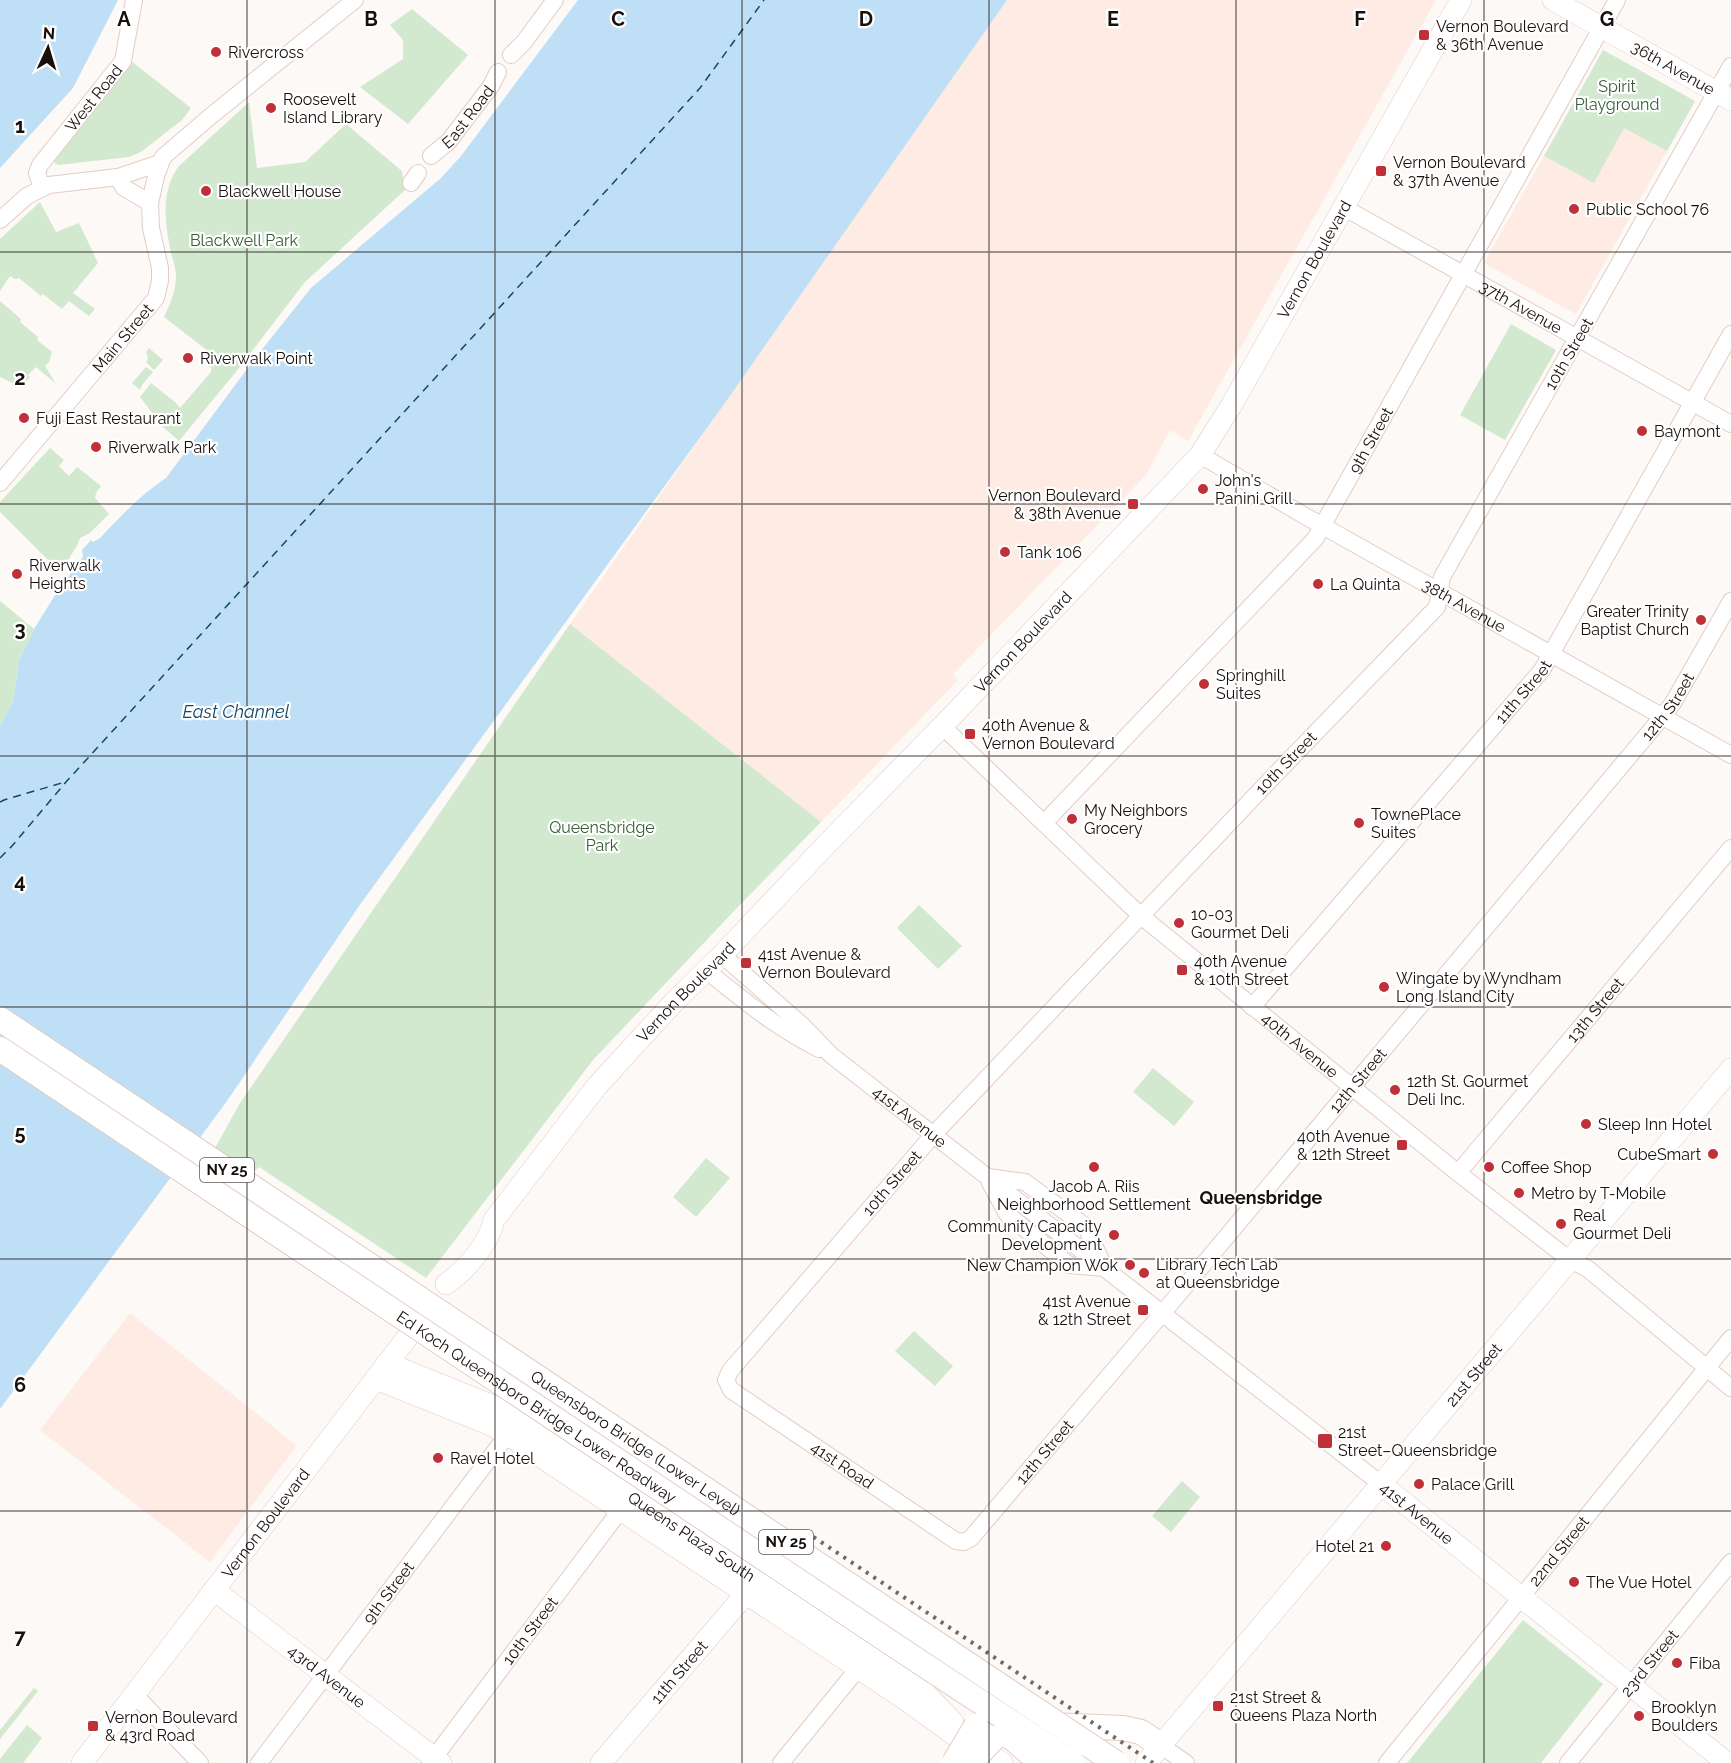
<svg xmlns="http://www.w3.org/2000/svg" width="1731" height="1763" viewBox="0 0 1731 1763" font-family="Raleway,sans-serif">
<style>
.built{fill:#feebe3}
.green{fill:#d2e9d0}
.water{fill:#bfdff6}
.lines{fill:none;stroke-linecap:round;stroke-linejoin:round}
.ferry{stroke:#134868;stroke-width:1.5;stroke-dasharray:8 6;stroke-linecap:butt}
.minor-casing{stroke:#e3ccc3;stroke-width:18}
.major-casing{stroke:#e3ccc3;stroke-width:22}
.highway-casing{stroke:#e3ccc3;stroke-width:26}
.minor{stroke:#fff;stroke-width:16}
.major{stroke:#fff;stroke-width:21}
.highway{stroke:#fff;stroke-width:24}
.rail{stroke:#706a67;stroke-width:4;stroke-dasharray:3 6;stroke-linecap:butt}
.highway-bridge-casing{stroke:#e3ccc3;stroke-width:26;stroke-linecap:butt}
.highway-bridge{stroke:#fff;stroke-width:24}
.grid{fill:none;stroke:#18100d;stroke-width:1.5;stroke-opacity:0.55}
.poi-dot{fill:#c03038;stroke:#fff;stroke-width:2}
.labels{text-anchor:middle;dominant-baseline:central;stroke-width:4.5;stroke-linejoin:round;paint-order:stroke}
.shield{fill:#fff;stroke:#5d5856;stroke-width:1.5}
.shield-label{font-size:15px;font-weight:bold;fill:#18100d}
.poi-label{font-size:16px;fill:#18100d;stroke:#fff;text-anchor:start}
.street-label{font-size:16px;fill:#18100d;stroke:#fff}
.park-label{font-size:16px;fill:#365c35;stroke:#fff}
.water-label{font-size:18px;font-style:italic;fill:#134868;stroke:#fff}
.neighbourhood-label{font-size:18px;font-weight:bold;fill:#18100d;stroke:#fff}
.grid-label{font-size:20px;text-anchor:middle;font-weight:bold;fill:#18100d;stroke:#fff;stroke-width:4.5;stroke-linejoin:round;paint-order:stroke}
</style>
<rect width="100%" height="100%" fill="#fdf9f7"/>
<!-- built -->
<g class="built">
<path d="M1007,0H1436L1188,441L1170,430L1146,475L953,674L958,680L821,822L570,624Z"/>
<path d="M1603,50L1695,101L1576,314L1484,263Z"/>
<path d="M130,1313L296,1445L292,1452L210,1562L40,1430Z"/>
</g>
<!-- green -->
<g class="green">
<path d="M412,9L468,55L408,124L360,87L403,59V40L390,25Z"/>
<path d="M1603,50L1695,101L1667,151L1624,128L1594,183L1544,156Z"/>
<path d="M131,61L191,108L182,120L141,152L129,157L58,165L54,162L55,158Z"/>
<path d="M249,102L257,168L305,162L346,124L402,171L405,190L305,282L239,368L179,441L162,426L140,397L151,383L175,402L180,408L211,372V368L209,366L215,359L213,355L164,317C170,304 176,291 176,276C176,269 173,260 171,253C165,223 160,194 178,167Z"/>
<path d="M40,202L56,232L79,223L98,263L73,293L95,309L89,316L69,301L62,309L43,294L41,296L19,278L15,279L10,276L0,291V239Z"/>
<path d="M0,301L21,319L20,322L38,337L37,340L52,352L49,362L45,366L56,384L36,367L28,375L30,377L22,388L0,377Z"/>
<path d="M1511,324L1556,350L1505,440L1460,415Z"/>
<path d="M149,348L163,360L154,370L146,362L148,358L146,352Z"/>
<path d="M146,367L153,372L142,385L140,390L132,383Z"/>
<path d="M50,448L64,460L59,466L69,476L77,467L101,486L96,493L95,498L109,514L90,533L80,538L77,546L60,572L0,512V502Z"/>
<path d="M0,601L34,629L19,661L13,702L0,726Z"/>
<path d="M570,624L821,822L735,910L593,1060L426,1278L259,1167L253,1172L215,1148L240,1103Z"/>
<path d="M919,905L962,946L938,969L897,928Z"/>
<path d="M1153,1068L1194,1102L1174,1126L1133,1092Z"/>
<path d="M706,1158L730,1178L696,1217L673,1197Z"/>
<path d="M914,1331L953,1366L935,1386L895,1351Z"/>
<path d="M1182,1481L1200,1497L1171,1532L1152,1516Z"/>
<path d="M1523,1620L1603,1684L1541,1763H1407Z"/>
<path d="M34,1688L38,1691L0,1739V1730Z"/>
<path d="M27,1725L42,1738L23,1763H0V1759Z"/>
</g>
<!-- water -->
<g class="water">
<path d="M0,0H118L73,88L0,168Z"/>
<path d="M578,0H1007L720,410L359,906L227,1101L0,1409V726L13,702L19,661L34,629L57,592L83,557L82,550L91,540L93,542L100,538C121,516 140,495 166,478L256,357L311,288L441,178L461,156Z"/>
</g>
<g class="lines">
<!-- ferry -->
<g class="ferry">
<path d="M0,802L4,800L65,782"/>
<path d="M0,858L12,846L66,782L700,88L764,0"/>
</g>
<!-- minor casing -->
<g class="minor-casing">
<g id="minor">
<path d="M511,55L524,42L555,0"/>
<path id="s1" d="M1731,66L1442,577L1437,607L1271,779L933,1135L730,1371L726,1380L731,1390L956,1541L964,1542L971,1538L1171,1303L1663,716L1673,703L1731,601"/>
<path id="s2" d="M431,156L449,141L491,86L498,72"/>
<path d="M118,177L123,187L150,203"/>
<path d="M411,183L418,173"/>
<path id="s3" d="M42,188L37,173L40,165L123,61L134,0"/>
<path id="s4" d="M1343,207L1731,424"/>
<path d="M0,220L27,196L49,185L118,177L160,163"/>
<path id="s5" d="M1200,455L1312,520L1731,755"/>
<path id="s6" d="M0,483L156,298L160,281V268L151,228L150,203L156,176L163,157L212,115L355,0"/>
<path id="s7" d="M942,726L1141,916L1458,1173L1570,1260L1588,1269L1731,1388"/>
<path id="s8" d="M1044,823L1315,539L1617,0"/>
<path id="s9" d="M722,955L803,1026L831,1055L1381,1484"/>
<path d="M707,971C743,1000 778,1029 819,1049"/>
<path id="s10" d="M1252,1007L1542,670L1731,334"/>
<path id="s11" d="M1458,1173L1731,848"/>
<path d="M988,1177L1025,1182L1086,1227L1104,1267"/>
<path d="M990,1183L1007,1214L1069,1265L1105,1268"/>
<path d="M134,1694L200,1763"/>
<path d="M1160,1745L1186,1763"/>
<path id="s12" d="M259,1763L514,1426"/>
<path id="s13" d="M430,1763L628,1500"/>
<path d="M781,1763L865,1660"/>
<path id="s14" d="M1387,1763L1731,1338"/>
<path id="s15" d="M1568,1763L1731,1562"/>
</g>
</g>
<!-- major casing -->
<g class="major-casing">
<g id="major">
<path id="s16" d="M1553,0L1731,100"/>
<path id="s17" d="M446,1284C466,1270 489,1244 494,1220L597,1086L674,1002L722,955L825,846L954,714L1200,455L1231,406L1461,0"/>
<path id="s18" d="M387,1363L493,1406L518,1421L914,1684L922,1690L953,1722"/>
<path d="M376,1379L491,1425L508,1435L909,1702L957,1737L974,1744L1002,1763"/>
<path id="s19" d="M1381,1484L1727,1763"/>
<path id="s20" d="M214,1590L441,1763"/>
<path id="s21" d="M82,1763L426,1313"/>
<path id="s22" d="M601,1763L755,1583"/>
<path id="s23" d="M1146,1763L1731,1069"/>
</g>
</g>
<!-- highway casing -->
<g class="highway-casing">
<g id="highway">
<path d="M757,1580C769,1570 782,1570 797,1574"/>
<path d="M1050,1725L1123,1728L1141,1732L1160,1745"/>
</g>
</g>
<!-- minor -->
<use href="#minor" class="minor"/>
<!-- major -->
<use href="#major" class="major"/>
<!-- highway -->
<use href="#highway" class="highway"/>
<!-- rail -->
<path class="rail" d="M806,1532L1153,1763"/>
<!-- highway-bridge casing -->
<g class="highway-bridge-casing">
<g id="highway-bridge">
<path id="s24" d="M0,1019L1116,1763"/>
<path id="s25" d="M0,1049L897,1647L1073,1763"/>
<path d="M1012,1738L1041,1763"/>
<path d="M954,1763L976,1726"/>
<path d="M970,1763L994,1738"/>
</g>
</g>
<!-- highway-bridge -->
<use href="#highway-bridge" class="highway-bridge"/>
</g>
<!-- grid -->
<path class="grid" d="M247,0V1763M495,0V1763M742,0V1763M989,0V1763M1236,0V1763M1484,0V1763M0,252H1731M0,504H1731M0,756H1731M0,1007H1731M0,1259H1731M0,1511H1731"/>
<!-- markers -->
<g class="poi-dot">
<rect x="1418" y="29" width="12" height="12" rx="3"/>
<circle cx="216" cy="52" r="6"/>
<circle cx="271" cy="108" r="6"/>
<rect x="1375" y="165" width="12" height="12" rx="3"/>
<circle cx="206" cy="191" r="6"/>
<circle cx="1574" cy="209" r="6"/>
<circle cx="188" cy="358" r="6"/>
<circle cx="24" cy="418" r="6"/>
<circle cx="1642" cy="431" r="6"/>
<circle cx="96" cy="447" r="6"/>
<circle cx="1203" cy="489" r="6"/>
<rect x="1127" y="498" width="12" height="12" rx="3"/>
<circle cx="1005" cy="552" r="6"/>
<circle cx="17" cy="574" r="6"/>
<circle cx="1318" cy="584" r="6"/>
<circle cx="1701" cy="620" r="6"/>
<circle cx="1204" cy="684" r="6"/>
<rect x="964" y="728" width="12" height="12" rx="3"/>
<circle cx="1072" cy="819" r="6"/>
<circle cx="1359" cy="823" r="6"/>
<circle cx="1179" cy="923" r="6"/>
<rect x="740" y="957" width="12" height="12" rx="3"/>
<rect x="1176" y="964" width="12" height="12" rx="3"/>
<circle cx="1384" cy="987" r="6"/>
<circle cx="1395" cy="1090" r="6"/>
<circle cx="1586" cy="1124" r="6"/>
<rect x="1396" y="1139" width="12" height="12" rx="3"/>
<circle cx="1713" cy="1154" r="6"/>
<circle cx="1094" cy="1167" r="6"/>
<circle cx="1489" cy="1167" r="6"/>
<circle cx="1519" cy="1193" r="6"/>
<circle cx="1561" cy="1224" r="6"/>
<circle cx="1114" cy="1235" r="6"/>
<circle cx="1130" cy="1265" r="6"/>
<circle cx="1144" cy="1273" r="6"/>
<rect x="1137" y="1304" width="12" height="12" rx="3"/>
<rect x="1317" y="1433" width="16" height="16" rx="3"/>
<circle cx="438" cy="1458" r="6"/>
<circle cx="1419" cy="1484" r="6"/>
<circle cx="1386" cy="1546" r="6"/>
<circle cx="1574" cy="1582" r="6"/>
<circle cx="1677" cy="1663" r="6"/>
<rect x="1212" y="1700" width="12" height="12" rx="3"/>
<circle cx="1639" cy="1716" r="6"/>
<rect x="87" y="1720" width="12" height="12" rx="3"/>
</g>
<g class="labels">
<!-- shield labels -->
<g class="shield">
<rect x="200" y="1158" width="54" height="24" rx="4.5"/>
<rect x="759" y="1530" width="54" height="24" rx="4.5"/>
</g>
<g class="shield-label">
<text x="227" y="1170">NY 25</text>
<text x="786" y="1542">NY 25</text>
</g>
<!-- poi labels -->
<g class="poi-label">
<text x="1436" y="26">Vernon Boulevard<tspan x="1436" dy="18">&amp; 36th Avenue</tspan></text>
<text x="228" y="52">Rivercross</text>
<text x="283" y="99">Roosevelt<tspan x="283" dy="18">Island Library</tspan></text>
<text x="1393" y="162">Vernon Boulevard<tspan x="1393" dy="18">&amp; 37th Avenue</tspan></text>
<text x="218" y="191">Blackwell House</text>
<text x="1586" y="209">Public School 76</text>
<text x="200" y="358">Riverwalk Point</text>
<text x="36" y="418">Fuji East Restaurant</text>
<text x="1654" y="431">Baymont</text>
<text x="108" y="447">Riverwalk Park</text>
<text x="1215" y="480">John's<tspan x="1215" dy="18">Panini Grill</tspan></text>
<text x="1121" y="495" text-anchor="end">Vernon Boulevard<tspan x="1121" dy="18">&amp; 38th Avenue</tspan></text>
<text x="1017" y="552">Tank 106</text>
<text x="29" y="565">Riverwalk<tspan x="29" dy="18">Heights</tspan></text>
<text x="1330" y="584">La Quinta</text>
<text x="1689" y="611" text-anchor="end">Greater Trinity<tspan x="1689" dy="18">Baptist Church</tspan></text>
<text x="1216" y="675">Springhill<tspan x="1216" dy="18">Suites</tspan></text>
<text x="982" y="725">40th Avenue &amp;<tspan x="982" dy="18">Vernon Boulevard</tspan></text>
<text x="1084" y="810">My Neighbors<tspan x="1084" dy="18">Grocery</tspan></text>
<text x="1371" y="814">TownePlace<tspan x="1371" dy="18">Suites</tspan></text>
<text x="1191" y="914">10-03<tspan x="1191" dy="18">Gourmet Deli</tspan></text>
<text x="758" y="954">41st Avenue &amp;<tspan x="758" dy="18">Vernon Boulevard</tspan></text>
<text x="1194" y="961">40th Avenue<tspan x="1194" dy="18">&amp; 10th Street</tspan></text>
<text x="1396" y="978">Wingate by Wyndham<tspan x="1396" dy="18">Long Island City</tspan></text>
<text x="1407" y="1081">12th St. Gourmet<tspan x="1407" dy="18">Deli Inc.</tspan></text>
<text x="1598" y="1124">Sleep Inn Hotel</text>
<text x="1390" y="1136" text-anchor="end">40th Avenue<tspan x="1390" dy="18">&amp; 12th Street</tspan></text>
<text x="1701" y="1154" text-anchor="end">CubeSmart</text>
<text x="1501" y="1167">Coffee Shop</text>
<text x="1094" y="1186" text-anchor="middle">Jacob A. Riis<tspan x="1094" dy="18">Neighborhood Settlement</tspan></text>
<text x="1531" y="1193">Metro by T-Mobile</text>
<text x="1573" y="1215">Real<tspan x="1573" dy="18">Gourmet Deli</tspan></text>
<text x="1102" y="1226" text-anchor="end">Community Capacity<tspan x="1102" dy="18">Development</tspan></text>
<text x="1156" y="1264">Library Tech Lab<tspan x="1156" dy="18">at Queensbridge</tspan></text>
<text x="1118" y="1265" text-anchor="end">New Champion Wok</text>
<text x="1131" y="1301" text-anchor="end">41st Avenue<tspan x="1131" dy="18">&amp; 12th Street</tspan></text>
<text x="1338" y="1432">21st<tspan x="1338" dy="18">Street–Queensbridge</tspan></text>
<text x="450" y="1458">Ravel Hotel</text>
<text x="1431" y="1484">Palace Grill</text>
<text x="1374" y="1546" text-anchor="end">Hotel 21</text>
<text x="1586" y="1582">The Vue Hotel</text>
<text x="1689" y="1663">Fiba</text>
<text x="1230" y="1697">21st Street &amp;<tspan x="1230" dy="18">Queens Plaza North</tspan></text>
<text x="1651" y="1707">Brooklyn<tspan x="1651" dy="18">Boulders</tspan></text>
<text x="105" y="1717">Vernon Boulevard<tspan x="105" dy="18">&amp; 43rd Road</tspan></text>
</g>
<!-- street labels -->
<g class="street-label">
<text stroke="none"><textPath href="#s16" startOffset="138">36th Avenue</textPath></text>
<text stroke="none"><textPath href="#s3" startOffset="110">West Road</textPath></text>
<text stroke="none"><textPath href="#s2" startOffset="54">East Road</textPath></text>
<text stroke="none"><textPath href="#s17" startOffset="1350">Vernon Boulevard</textPath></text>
<text stroke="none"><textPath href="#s4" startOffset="204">37th Avenue</textPath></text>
<text stroke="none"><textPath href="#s6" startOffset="190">Main Street</textPath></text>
<text transform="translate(1569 354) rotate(-60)">10th Street</text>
<text stroke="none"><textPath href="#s8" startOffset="506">9th Street</textPath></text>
<text stroke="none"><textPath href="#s5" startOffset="304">38th Avenue</textPath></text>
<text stroke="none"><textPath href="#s17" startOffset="866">Vernon Boulevard</textPath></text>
<text stroke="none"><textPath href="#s10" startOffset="416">11th Street</textPath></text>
<text stroke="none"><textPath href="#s1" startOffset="3052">12th Street</textPath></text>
<text transform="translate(1286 763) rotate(-46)">10th Street</text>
<text stroke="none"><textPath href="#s17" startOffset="380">Vernon Boulevard</textPath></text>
<text stroke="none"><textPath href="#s11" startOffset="213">13th Street</textPath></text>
<text stroke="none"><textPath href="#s7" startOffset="480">40th Avenue</textPath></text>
<text stroke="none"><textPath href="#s1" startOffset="2566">12th Street</textPath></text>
<text stroke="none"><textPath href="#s9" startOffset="248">41st Avenue</textPath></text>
<text transform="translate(892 1183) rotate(-49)">10th Street</text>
<text stroke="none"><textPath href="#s23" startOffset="508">21st Street</textPath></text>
<text stroke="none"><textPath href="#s25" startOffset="645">Ed Koch Queensboro Bridge Lower Roadway</textPath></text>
<text stroke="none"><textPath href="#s24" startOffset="764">Queensboro Bridge (Lower Level)</textPath></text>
<text stroke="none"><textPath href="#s1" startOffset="2080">12th Street</textPath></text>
<text stroke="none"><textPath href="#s1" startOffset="1814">41st Road</textPath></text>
<text stroke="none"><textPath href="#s19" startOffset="46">41st Avenue</textPath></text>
<text stroke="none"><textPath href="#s21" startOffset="302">Vernon Boulevard</textPath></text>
<text stroke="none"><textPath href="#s18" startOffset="352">Queens Plaza South</textPath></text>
<text stroke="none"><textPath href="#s14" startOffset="273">22nd Street</textPath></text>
<text stroke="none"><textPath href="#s12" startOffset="214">9th Street</textPath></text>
<text stroke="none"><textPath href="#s13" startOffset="166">10th Street</textPath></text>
<text stroke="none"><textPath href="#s15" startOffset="129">23rd Street</textPath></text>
<text stroke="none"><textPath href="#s22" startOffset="120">11th Street</textPath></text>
<text stroke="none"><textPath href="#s20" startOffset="142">43rd Avenue</textPath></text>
</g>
<!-- park labels -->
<g class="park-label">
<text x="1617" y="86">Spirit<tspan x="1617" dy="18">Playground</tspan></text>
<text x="244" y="240">Blackwell Park</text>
<text x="602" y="827">Queensbridge<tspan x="602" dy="18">Park</tspan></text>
</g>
<!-- water labels -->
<g class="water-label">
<text x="236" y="711">East Channel</text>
</g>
<!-- neighbourhood labels -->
<g class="neighbourhood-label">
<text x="1261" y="1197">Queensbridge</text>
</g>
</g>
<g class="grid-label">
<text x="124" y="26">A</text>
<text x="371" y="26">B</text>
<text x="618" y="26">C</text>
<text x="866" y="26">D</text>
<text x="1113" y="26">E</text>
<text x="1360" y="26">F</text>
<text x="1607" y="26">G</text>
<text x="20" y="133">1</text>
<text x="20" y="385">2</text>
<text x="20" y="636">3</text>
<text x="20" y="888">4</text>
<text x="20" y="1140">5</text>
<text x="20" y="1392">6</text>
<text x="20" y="1644">7</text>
</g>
<!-- north arrow -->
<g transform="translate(48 48) rotate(4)" stroke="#ffffff" stroke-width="4.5" paint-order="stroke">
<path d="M0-4.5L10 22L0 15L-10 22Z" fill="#18100d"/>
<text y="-9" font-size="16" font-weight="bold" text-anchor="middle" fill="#18100d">N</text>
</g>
</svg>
